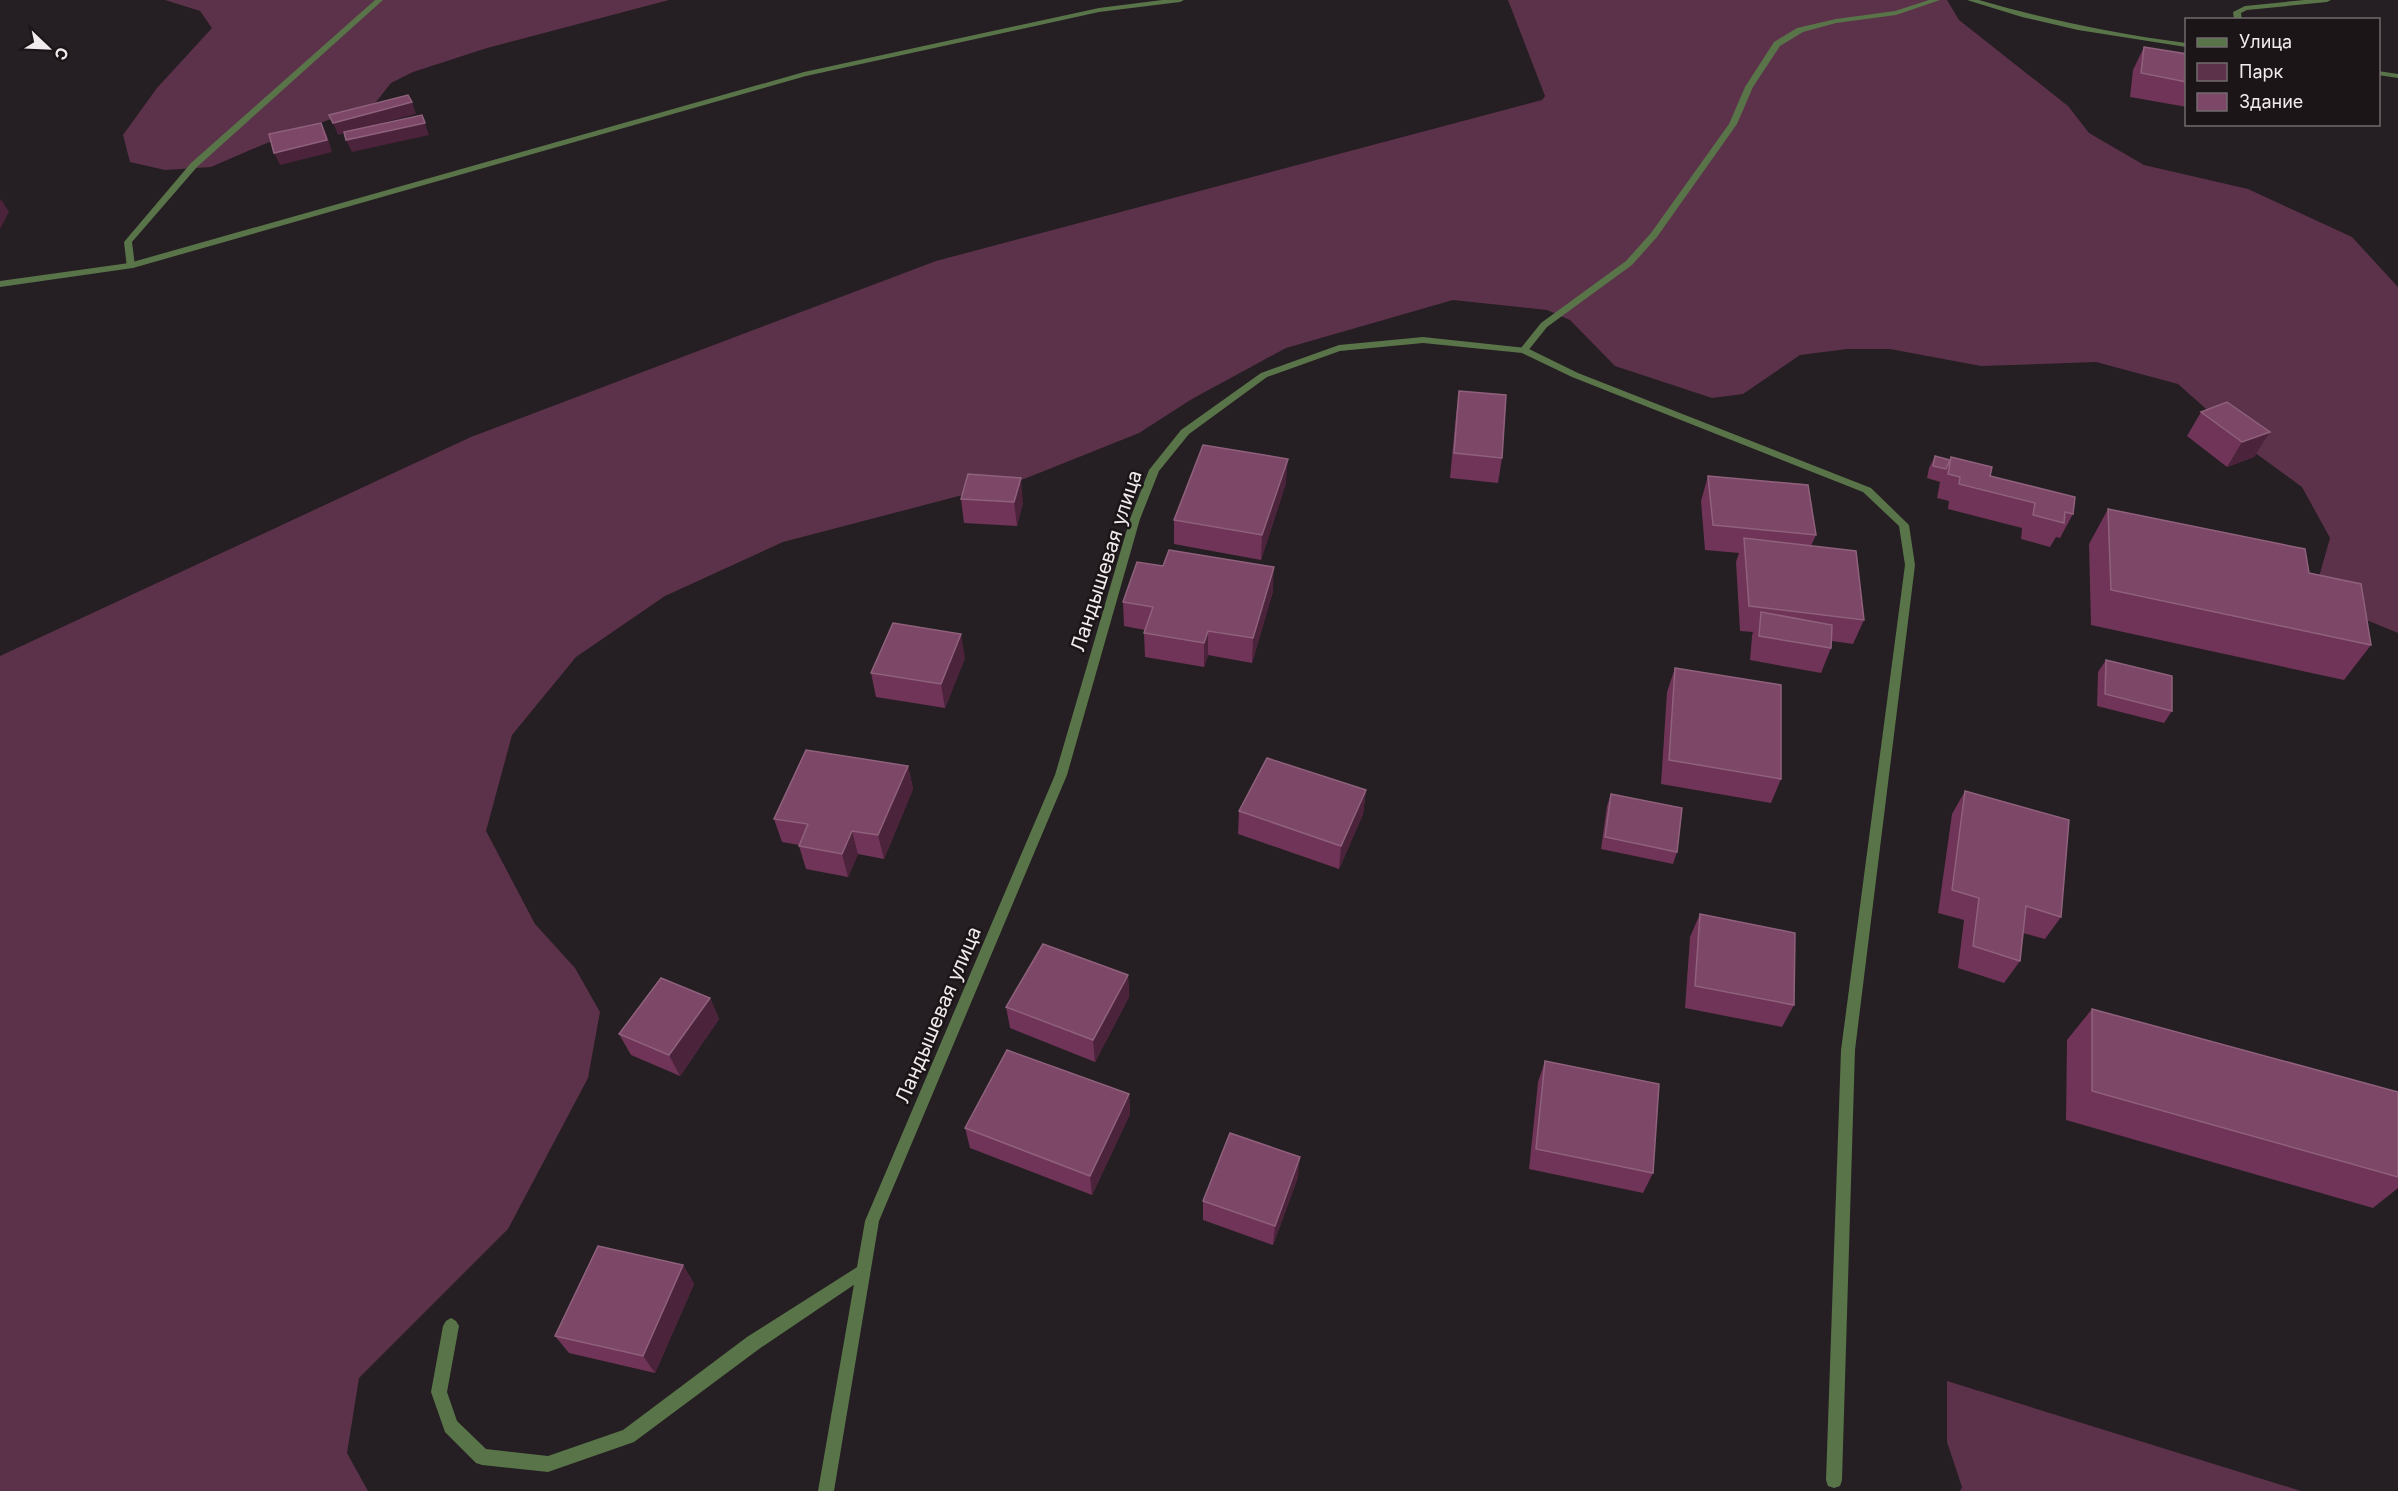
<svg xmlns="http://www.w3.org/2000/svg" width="2398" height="1491" viewBox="0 0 2398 1491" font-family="Inter,sans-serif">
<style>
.green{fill:#5c324a}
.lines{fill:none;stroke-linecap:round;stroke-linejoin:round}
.lane{fill:#587448;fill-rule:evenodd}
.street{fill:#587448;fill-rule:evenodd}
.wall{fill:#6f3457}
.shaded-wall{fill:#4b233b}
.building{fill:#7d4767;stroke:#8f617c;stroke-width:1.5}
.labels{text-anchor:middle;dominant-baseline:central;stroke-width:5;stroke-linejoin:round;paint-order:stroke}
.street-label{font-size:20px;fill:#f0ebed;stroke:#1c1518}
</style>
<rect width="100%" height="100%" fill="#251e22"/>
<!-- green -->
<g class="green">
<path d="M165,0H669L487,48L413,72L391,83L376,102L262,145L211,167L165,170L130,162L123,135L157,88L212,28L200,11Z"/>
<path d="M1508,0H1947L1959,20L2068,106L2089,133L2144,165L2248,189L2352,237L2398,287V633L2313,598L2330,538L2302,487L2258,455L2178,384L2096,362L1981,366L1890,349H1847L1800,355L1743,394L1712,398L1615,366L1570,320L1547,310L1453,300L1286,348L1192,399L1139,433L1024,479L783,542L665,596L576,657L512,735L486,831L535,924L575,968L600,1012L588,1078L508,1229L359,1378L347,1453L368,1491H0V656L471,437L936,261L1542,100L1545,96Z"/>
<path d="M1947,1381L2301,1491H1960L1962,1487L1947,1442Z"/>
</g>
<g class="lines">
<!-- lane -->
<g class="lane">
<path d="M375,0H383L197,167L132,242L135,266L133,268H127L124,242L191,163Z"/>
<path d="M1929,0H1940L1896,15L1836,23L1803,32L1780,46L1753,87L1737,124L1657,237L1632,265L1547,327L1527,352H1521V348L1541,323L1626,261L1651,233L1729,124L1745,87L1774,42L1797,28L1836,19L1895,11Z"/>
<path d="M862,1264L867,1266L870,1271L867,1276L759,1349L634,1442L548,1472L482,1465L476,1463L445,1432L431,1392L443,1326L446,1321L451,1318L456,1321L459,1326L447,1392L457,1421L486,1449L548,1456L623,1430L747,1337Z"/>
</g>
<!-- street -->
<g class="street">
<path d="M1162,0H1184L1180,2L1099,12L806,76L133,268L0,287V281L129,263L804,72L1099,8Z"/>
<path d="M1967,0H1979C2047,20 2116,34 2186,43V47L2078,30L2022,17Z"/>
<path d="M2304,0H2331L2327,2L2247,10L2241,13L2242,20H2234L2233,12L2245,6Z"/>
<path d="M2378,71L2398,74V78L2378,75Z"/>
<path d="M1423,337L1527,348L1578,373L1871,488L1909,525L1915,565L1855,1050L1842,1480L1840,1486L1834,1488L1828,1486L1826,1480L1841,1050L1905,565L1899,526L1863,492L1572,377L1522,353L1423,343L1340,351L1267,377L1189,434L1159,471L1140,519L1067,775L879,1221L834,1491H818L865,1221L1055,775L1130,519L1149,470L1181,430L1261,373L1339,345Z"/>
</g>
</g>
<!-- wall -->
<g class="wall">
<path d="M2144,47L2187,54V107L2130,97L2133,70Z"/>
<path d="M1459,391L1502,458L1498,483L1450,478L1456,415Z"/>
<path d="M2201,412L2270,432L2254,457L2227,467L2187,436Z"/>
<path d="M1935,456L1950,460L1951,457L2073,514L2060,538L2056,537L2050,547L2021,539L2022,528L1948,509L1949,501L1937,498L1940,482L1927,478L1929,468Z"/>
<path d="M1708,476L1816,535L1811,546L1864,620L1853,644L1832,641L1831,648L1821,673L1750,660L1752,636L1753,632L1740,631L1736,562L1739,553L1705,550L1701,501Z"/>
<path d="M1286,483L1261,560L1174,544V520Z"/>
<path d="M961,499L1023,502L1017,526L964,523Z"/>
<path d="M2108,509L2309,573L2371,645L2344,680L2091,625L2089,544Z"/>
<path d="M1273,591L1252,663L1208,655L1204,667L1145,657L1144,633L1145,630L1124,626L1123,602Z"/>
<path d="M965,658L945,708L876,697L871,673Z"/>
<path d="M2106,660L2172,711L2164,723L2097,706L2098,672Z"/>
<path d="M1675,668L1781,779L1771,803L1661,784L1667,692Z"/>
<path d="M908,766L913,789L884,859L858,854L848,877L806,869L799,846V845L782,842L774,819Z"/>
<path d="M1366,790L1363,814L1339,869L1238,834L1239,811Z"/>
<path d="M1965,791L2061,917L2045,939L2023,933L2020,961L2004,983L1958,968L1964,920L1938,913L1952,814Z"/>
<path d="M1611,794L1677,852L1673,864L1601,849L1607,806Z"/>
<path d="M1700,914L1794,1005L1782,1027L1685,1008L1690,937Z"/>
<path d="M1128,975L1129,997L1095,1062L1010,1028L1006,1007Z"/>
<path d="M710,998L719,1019L680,1076L631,1055L619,1034Z"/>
<path d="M2092,1009L2398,1092V1188L2373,1208L2066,1120L2067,1040Z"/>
<path d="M1545,1061L1653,1173L1643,1193L1529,1169L1538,1082Z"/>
<path d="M1129,1094L1130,1114L1092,1195L970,1148L965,1128Z"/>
<path d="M1298,1177L1273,1245L1203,1220V1201Z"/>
<path d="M683,1265L694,1284L655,1373L569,1353L555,1336Z"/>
</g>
<!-- shaded-wall -->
<g class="shaded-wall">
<path d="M412,102L416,114L338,135L333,123Z"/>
<path d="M422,115L429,135L352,152L346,140Z"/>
<path d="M321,123L327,135L332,152L280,165L274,153Z"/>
<path d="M1,199L9,212L0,229V202Z"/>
<path d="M2270,432L2254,457L2227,467L2242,442Z"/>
<path d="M1288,459L1286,483L1261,560L1262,535Z"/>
<path d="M1021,478L1023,502L1017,526L1014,502Z"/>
<path d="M1274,567L1273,591L1252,663L1253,638Z"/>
<path d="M1208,631V655L1204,667V643Z"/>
<path d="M961,634L965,658L945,708L941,684Z"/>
<path d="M908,766L913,789L884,859L878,835Z"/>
<path d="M1366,790L1363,814L1339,869L1341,846Z"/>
<path d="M852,831L858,854L848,877L842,854Z"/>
<path d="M1128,975L1129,997L1095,1062L1093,1040Z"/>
<path d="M710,998L719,1019L680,1076L669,1055Z"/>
<path d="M1129,1094L1130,1114L1092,1195L1090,1176Z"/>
<path d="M1300,1157L1298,1177L1273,1245L1275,1226Z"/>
<path d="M683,1265L694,1284L655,1373L643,1356Z"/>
</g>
<!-- building -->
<g class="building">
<path d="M2144,47L2187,54V82L2141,73Z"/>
<path d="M408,95L412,102L333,123L329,115Z"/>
<path d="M422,115L425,123L346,140L344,132Z"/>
<path d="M321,123L327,140L274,153L269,134Z"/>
<path d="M1459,391L1506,395L1502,458L1454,453Z"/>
<path d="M2227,402L2270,432L2242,442L2201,412Z"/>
<path d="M1203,445L1288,459L1262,535L1174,520Z"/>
<path d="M1935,456L1950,460L1946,469L1933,466Z"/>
<path d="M1951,457L1992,467L1990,476L2075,497L2073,514L2065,512L2064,523L2033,515L2035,503L1959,484L1960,477L1948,474Z"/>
<path d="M968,474L1021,478L1014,502L961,499Z"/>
<path d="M1708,476L1808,485L1816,535L1713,525Z"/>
<path d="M2108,509L2305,549L2309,573L2361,584L2371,645L2111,590Z"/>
<path d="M1744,538L1856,551L1864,620L1749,606Z"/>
<path d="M1169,550L1274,567L1253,638L1208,631L1204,643L1144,633L1153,607L1123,602L1137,562L1163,566Z"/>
<path d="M1761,612L1832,625L1831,648L1759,636Z"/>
<path d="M893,623L961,634L941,684L871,673Z"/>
<path d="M2106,660L2172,676V711L2105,694Z"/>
<path d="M1675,668L1781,685V779L1669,760Z"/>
<path d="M806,750L908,766L878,835L852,831L842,854L799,846L808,824L774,819Z"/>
<path d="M1267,758L1366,790L1341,846L1239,811Z"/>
<path d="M1965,791L2069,820L2061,917L2026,906L2020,961L1973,946L1979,898L1952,890Z"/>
<path d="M1611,794L1682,808L1677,852L1605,837Z"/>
<path d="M1700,914L1795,933L1794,1005L1695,986Z"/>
<path d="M1043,944L1128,975L1093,1040L1006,1007Z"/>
<path d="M661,978L710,998L669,1055L619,1034Z"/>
<path d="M2092,1009L2398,1092V1177L2092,1091Z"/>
<path d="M1007,1050L1129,1094L1090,1176L965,1128Z"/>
<path d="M1545,1061L1659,1084L1653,1173L1536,1149Z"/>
<path d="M1230,1133L1300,1157L1275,1226L1203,1201Z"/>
<path d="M598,1246L683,1265L643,1356L555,1336Z"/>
</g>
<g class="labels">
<!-- street labels -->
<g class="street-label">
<text transform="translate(1106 561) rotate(-72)">Ландышевая улица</text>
<text transform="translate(938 1015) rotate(-67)">Ландышевая улица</text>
</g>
</g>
<!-- legend -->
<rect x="2185" y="18" width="195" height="108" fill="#1c1518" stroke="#716b6d" stroke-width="1.5"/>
<rect x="2197" y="38" width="30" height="9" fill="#587448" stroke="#716b6d" stroke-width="1.5"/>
<text x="2239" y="48" font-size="18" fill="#f0ebed">Улица</text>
<rect x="2197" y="63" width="30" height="18" fill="#5c324a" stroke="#716b6d" stroke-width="1.5"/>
<text x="2239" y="78" font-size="18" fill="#f0ebed">Парк</text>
<rect x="2197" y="93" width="30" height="18" fill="#7d4767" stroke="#716b6d" stroke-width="1.5"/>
<text x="2239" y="108" font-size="18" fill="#f0ebed">Здание</text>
<!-- north arrow -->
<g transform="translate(48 48) rotate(113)" stroke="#1c1518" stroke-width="4.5" paint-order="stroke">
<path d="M0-4.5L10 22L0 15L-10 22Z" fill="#f0ebed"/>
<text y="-9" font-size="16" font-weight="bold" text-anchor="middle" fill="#f0ebed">С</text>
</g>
</svg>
